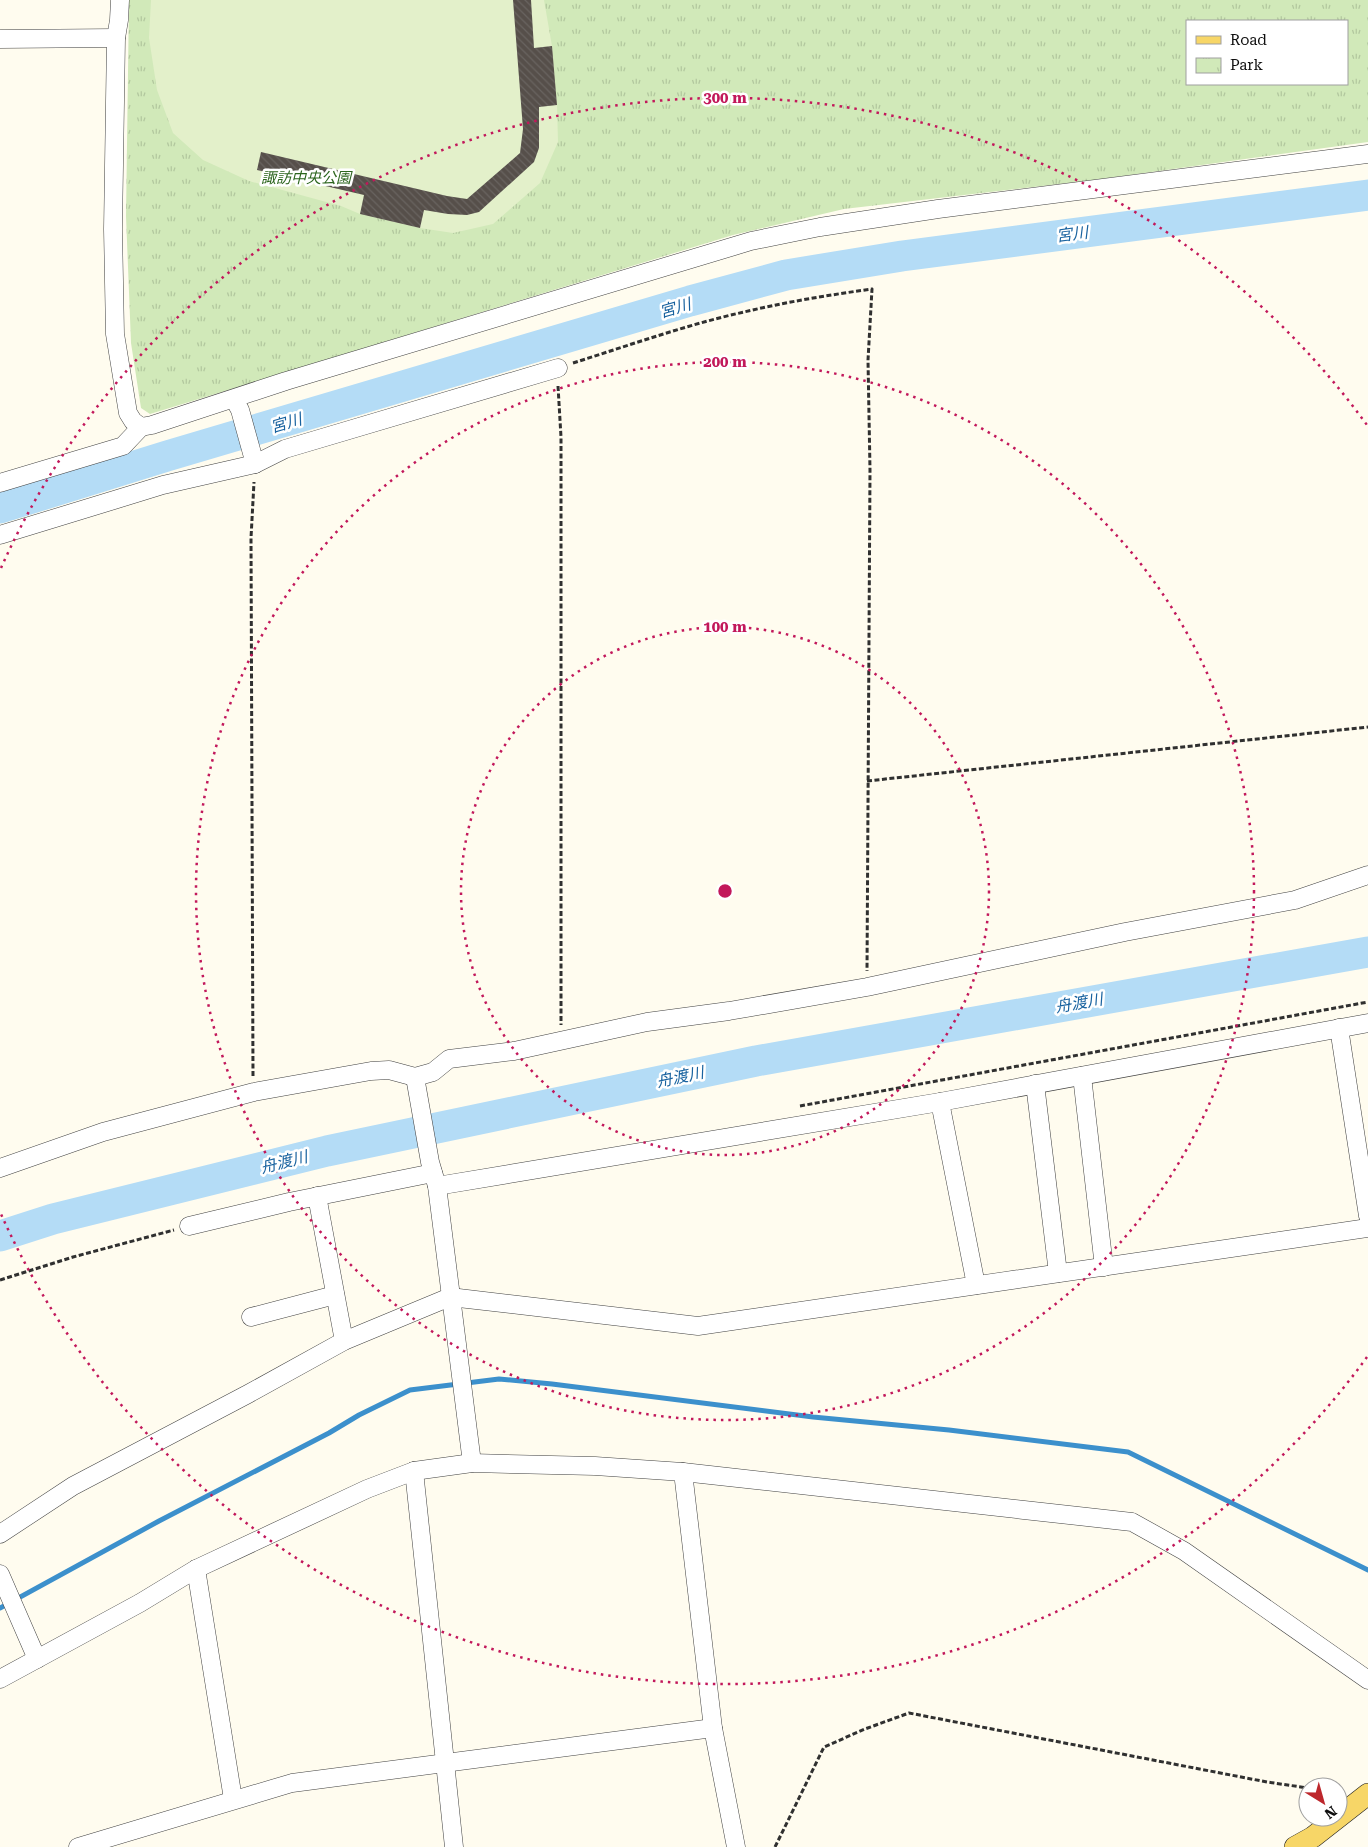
<svg xmlns="http://www.w3.org/2000/svg" width="1368" height="1847" viewBox="0 0 1368 1847" font-family="'Roboto Serif','Noto Sans JP',serif">
<style>
.park{fill:url(#park-tufts);fill-rule:evenodd}
.pitch{fill:#e3f0ca}
.lines{fill:none;stroke-linecap:round;stroke-linejoin:round}
.stream{stroke:#3c90cc;stroke-width:5}
.river{stroke:#b4dcf6;stroke-width:31}
.building{fill:url(#building-back-hatch)}
.minor-casing{stroke:#414141;stroke-width:19}
.major-casing{stroke:#1f1f1f;stroke-width:22}
.path{stroke:#303030;stroke-width:3;stroke-dasharray:5 2.5;stroke-linecap:butt}
.minor{stroke:#fff;stroke-width:18}
.major{stroke:#f7d667;stroke-width:21}
.ring{fill:none;stroke:#c2185b;stroke-width:2.5;stroke-dasharray:2.5 5}
.labels{text-anchor:middle;dominant-baseline:central;stroke-width:5;stroke-linejoin:round;paint-order:stroke}
.park-label{font-size:15px;font-style:italic;fill:#2c651e;stroke:#fff}
.water-label{font-size:16px;font-style:italic;fill:#18629f;stroke:#fff}
.centre{fill:#c2185b;stroke:#fff;stroke-width:2.5}
.ring-label{font-size:15px;text-anchor:middle;font-weight:bold;fill:#c2185b;stroke:#fff;stroke-width:5;stroke-linejoin:round;paint-order:stroke}
</style>
<defs>
<pattern id="park-tufts" width="24" height="20" patternUnits="userSpaceOnUse" patternTransform="scale(1.25)"><rect width="24" height="20" fill="#d1e9b9"/><path d="M3 7l-1-3M5 7V3M7 7l1-3M15 17l-1-3M17 17v-4M19 17l1-3" fill="none" stroke="#b2c79e"/></pattern>
<pattern id="building-back-hatch" width="6" height="6" patternUnits="userSpaceOnUse" patternTransform="scale(1.25)"><rect width="6" height="6" fill="#564f4a"/><path d="M-1 5l2 2M0 0l6 6M5-1l2 2" fill="none" stroke="#696460"/></pattern>
</defs>
<rect width="100%" height="100%" fill="#fffcef"/>
<!-- park -->
<path class="park" d="M129,0H1368V142L1094,180L844,209L733,235L150,414L141,408L131,343L126,216ZM1187,21H1347V84H1187Z"/>
<!-- pitch -->
<path class="pitch" d="M151,0H544L552,46L557,105L558,142L540,183L493,224L453,233L420,228L360,214L341,206L249,181L203,160L173,133L157,90L149,38Z"/>
<g class="lines">
<!-- stream -->
<path class="stream" d="M0,1608L159,1521L329,1433L359,1415L410,1390L499,1379L552,1384L813,1417L949,1430L1128,1452L1368,1570"/>
<!-- river -->
<g class="river">
<path d="M0,508L167,456L690,301L786,275L902,256L1368,195"/>
<path d="M0,1236L53,1219L327,1151L756,1061L1368,952"/>
</g>
</g>
<!-- building -->
<path class="building" d="M513,0H531L534,48L552,46L557,105L539,107V148L534,162L479,212L467,215L448,214L424,210L420,228L360,214L364,195L257,170L261,152L447,196L467,199L520,153L523,129Z"/>
<g class="lines">
<!-- minor casing -->
<g class="minor-casing">
<g id="minor">
<path d="M120,0L119,20L116,38L113,229L115,334L128,413L133,421L141,427L152,425L286,381L751,241L820,227L938,209L1368,154"/>
<path d="M0,39L116,38"/>
<path d="M234,399L240,410L255,464"/>
<path d="M0,483L123,446L141,427"/>
<path d="M0,535L163,485L255,464L285,449L558,368"/>
<path d="M1339,1028L1368,1216"/>
<path d="M1082,1076L1104,1267"/>
<path d="M415,1077L430,1162L437,1186L472,1463"/>
<path d="M1035,1084L1058,1273"/>
<path d="M940,1102L976,1285"/>
<path d="M0,1168L103,1132L254,1092L371,1071L389,1070L415,1077L433,1072L449,1059L514,1051L647,1022L729,1011L867,987L1125,932L1295,900L1368,875"/>
<path d="M437,1186L940,1102L1368,1023"/>
<path d="M317,1196L344,1341"/>
<path d="M189,1226L289,1202L433,1173"/>
<path d="M251,1317L335,1295"/>
<path d="M414,1471L454,1847"/>
<path d="M683,1472L713,1728L736,1847"/>
<path d="M0,1534L73,1486L248,1394L344,1341L450,1297L698,1326L1368,1228"/>
<path d="M196,1569L233,1799"/>
<path d="M0,1574L37,1659"/>
<path d="M0,1679L140,1603L196,1569L367,1489L414,1471L472,1463L595,1466L683,1472L1132,1522L1184,1551L1368,1680"/>
<path d="M78,1847L292,1783L713,1728"/>
</g>
</g>
<!-- major casing -->
<g class="major-casing">
<path id="major" d="M1295,1847L1313,1837L1368,1794"/>
</g>
<!-- path -->
<g class="path">
<path d="M573,363C630,345 686,325 744,312C786,302 829,295 872,289L868,360L870,470L867,971"/>
<path d="M558,386L561,437V1025"/>
<path d="M867,781L1368,727"/>
<path d="M253,1076L251,538L254,482"/>
<path d="M800,1106L1368,1002"/>
<path d="M0,1280L73,1257L174,1230"/>
<path d="M775,1847L824,1747L865,1729L909,1713L1267,1782L1308,1788"/>
</g>
<!-- minor -->
<use href="#minor" class="minor"/>
<!-- major -->
<use href="#major" class="major"/>
</g>
<!-- distance rings -->
<g class="ring">
<circle cx="725" cy="891" r="264"/>
<circle cx="725" cy="891" r="529"/>
<path d="M1367 1357A793 793 0 0 1 1 1214M1 568A793 793 0 0 1 1367 425"/>
</g>
<g class="labels">
<!-- park labels -->
<g class="park-label">
<text x="306" y="178">諏訪中央公園</text>
</g>
<!-- water labels -->
<g class="water-label">
<text transform="translate(1072 234) rotate(-7)">宮川</text>
<text transform="translate(675 308) rotate(-16)">宮川</text>
<text transform="translate(286 423) rotate(-16)">宮川</text>
<text transform="translate(1079 1003) rotate(-10)">舟渡川</text>
<text transform="translate(680 1077) rotate(-12)">舟渡川</text>
<text transform="translate(284 1162) rotate(-14)">舟渡川</text>
</g>
</g>
<circle cx="725" cy="891" r="8" class="centre"/>
<g class="ring-label">
<text x="725" y="103">300 m</text>
<text x="725" y="367">200 m</text>
<text x="725" y="632">100 m</text>
</g>
<!-- legend -->
<rect x="1186" y="20" width="162" height="65" fill="#ffffff" stroke="#9f9f9f"/>
<rect x="1196" y="36" width="25" height="8" fill="#f7d667" stroke="#9f9f9f"/>
<text x="1230" y="45" font-size="15" fill="#0e0e0e">Road</text>
<rect x="1196" y="58" width="25" height="15" fill="url(#park-tufts)" stroke="#9f9f9f"/>
<text x="1230" y="70" font-size="15" fill="#0e0e0e">Park</text>
<!-- north arrow -->
<g transform="translate(1323 1802) rotate(143)"><circle r="24" fill="#ffffff" stroke="#9f9f9f"/>
<path d="M0-4L9 19L0 12L-9 19Z" fill="#bd272c"/>
<text y="-8" font-size="14" font-weight="bold" text-anchor="middle" fill="#0e0e0e">N</text>
</g>
</svg>
